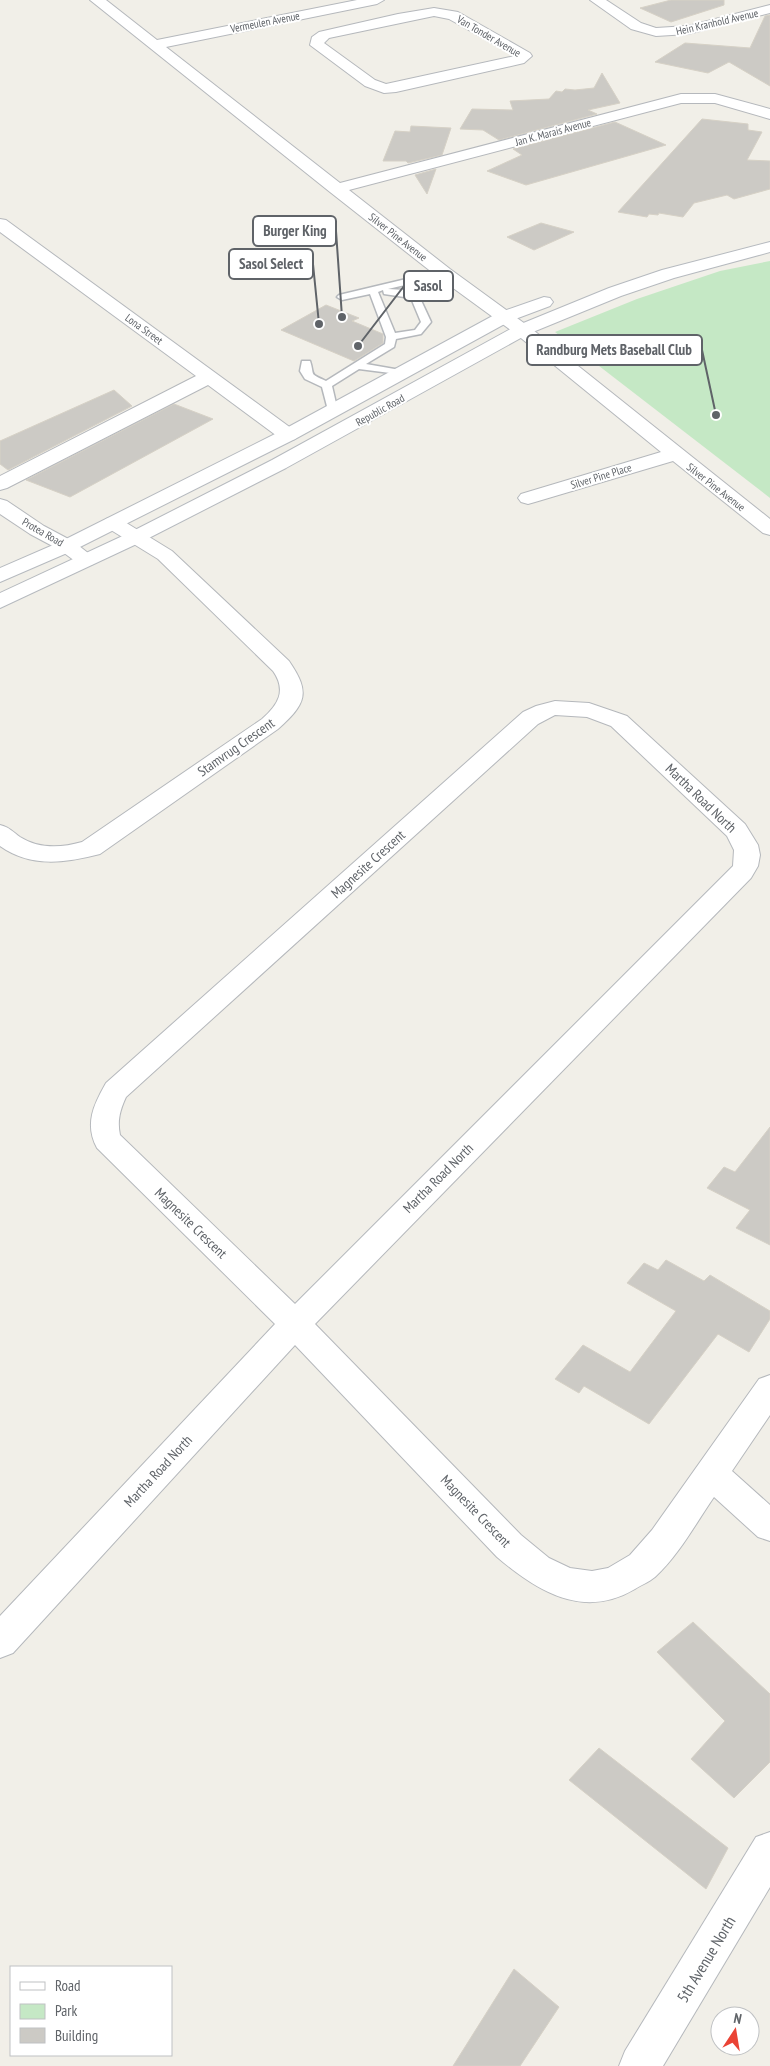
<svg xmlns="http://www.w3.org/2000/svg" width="770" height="2066" viewBox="0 0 770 2066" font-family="'PT Sans Narrow',sans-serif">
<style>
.green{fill:#c5e8c5}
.building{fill:#cccac5;stroke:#d6d1c6}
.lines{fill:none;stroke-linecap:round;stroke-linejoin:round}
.lane-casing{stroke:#b5b8bc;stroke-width:3}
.street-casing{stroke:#b5b8bc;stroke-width:2}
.secondary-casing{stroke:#b6babf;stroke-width:2}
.lane{fill:#fff;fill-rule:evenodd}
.street{fill:#fff;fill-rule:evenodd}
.secondary{fill:#fff;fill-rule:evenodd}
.labels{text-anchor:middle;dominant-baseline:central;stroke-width:4;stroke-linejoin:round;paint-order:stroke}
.far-street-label{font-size:11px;fill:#5f6368;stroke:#fff}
.street-label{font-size:14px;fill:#5f6368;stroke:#fff}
.near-street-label{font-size:16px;fill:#5f6368;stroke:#fff}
.leader{fill:none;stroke:#5f6368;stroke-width:2}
.callout-dot{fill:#5f6368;stroke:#fff;stroke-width:2}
.callout{fill:#fff;stroke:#5f6368;stroke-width:2}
.callout-label{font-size:15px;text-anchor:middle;font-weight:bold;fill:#5f6368}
</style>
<rect width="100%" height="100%" fill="#f1efe8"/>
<!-- green -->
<path class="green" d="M770,261V498L555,332L637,299L720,271Z"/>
<!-- building -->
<g class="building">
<path d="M671,0H724V5L671,22L640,8Z"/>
<path d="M770,15V86L729,62L708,73L655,62L685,43L750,48L765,16Z"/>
<path d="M602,73L620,103L588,110L597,114L499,140L483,130L460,129L472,109L513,110L510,101L549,99L556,91L562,92L565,89L575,90L594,88Z"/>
<path d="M702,119L748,124V130L762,132L747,160L770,161V189L734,199L727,195L694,203L683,217L659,213L658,215L649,214L647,217L618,212Z"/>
<path d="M615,122L666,145L526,185L487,171L522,155L513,149Z"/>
<path d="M411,126L451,128L442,155L408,163L406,161H383L395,131L410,132Z"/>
<path d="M436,169L427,194L415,175Z"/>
<path d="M541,223L574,232L534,250L507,237Z"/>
<path d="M326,305L359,318L352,321L383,334V343L354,361L281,330Z"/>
<path d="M114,390L132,406L8,470L0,464V441Z"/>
<path d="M174,404L213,419L70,497L26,480Z"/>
<path d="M770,1127V1245L736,1228L750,1210L707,1188L724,1167L735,1172Z"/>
<path d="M666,1260L704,1281L710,1275L770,1311V1319L749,1352L718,1334L649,1424L584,1386L579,1393L555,1379L583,1345L630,1372L676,1311L627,1283L644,1263L658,1270Z"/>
<path d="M693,1622L770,1694V1762L734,1798L691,1759L725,1721L657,1652Z"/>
<path d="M599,1748L728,1848L706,1889L569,1780Z"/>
<path d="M514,1969L559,2007L520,2066H453Z"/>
</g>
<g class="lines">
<!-- lane casing -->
<g class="lane-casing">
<path id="lane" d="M444,270L449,273L447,275L388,289L406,290L418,294L431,322L421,334L396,339L394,347L366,364L406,371V375L359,369L332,386L338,412L333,415L329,414L322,387L305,379L300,371L302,361H310C315,376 308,373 326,381L385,344L386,337L370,294L342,300L337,297L339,295ZM383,290L384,294L411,298L421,322L415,330L395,333L378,292Z"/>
</g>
<!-- street casing -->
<g class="street-casing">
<g id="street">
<path d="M90,0H106L157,40L357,0H384L377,4L166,47L340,183L681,94H715L770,109V119L715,103H681L349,190L450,269L528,326L770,519V535L763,533L673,461L535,502L528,504L521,502L518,498L521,494L661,452L516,334L438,277L330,192Z"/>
<path d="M590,0H606L641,23L656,28L688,26L770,5V13L688,34L656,36L631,29Z"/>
<path d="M434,8L458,12L530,53L532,56L524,63L396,92L384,93L365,86L310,45L312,37L319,32L398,14ZM434,16L449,19L515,56L386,84L375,80L324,43L329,38Z"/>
<path d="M0,219L6,220L295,431L298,435L295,439L288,441L281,439L208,385L7,488L0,490V476L196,376L0,232Z"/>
<path d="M0,499L7,501L44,526L74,542L97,560L93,564L86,566L79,564L60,550L30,534L0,514Z"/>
<path d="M113,517L120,519L172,551L289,661C311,693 306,704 278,729L100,854C65,863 31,868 0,846V825C9,827 13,832 20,837C39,849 61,848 82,842L262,719C278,705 287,691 273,671L158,559L106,527L103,523L106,519Z"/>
<path d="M555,701L589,703L627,716L745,824L758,845L760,855L758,866L751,878L315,1324L521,1535L549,1558L570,1568L592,1571L608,1568L630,1555L652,1530L759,1379L770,1375V1415L732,1471L770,1505V1541L758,1537L714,1497C696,1523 679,1555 655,1577C649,1582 641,1585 635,1589C583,1620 537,1591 497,1557L295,1345L13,1653L0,1658V1616L275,1324L97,1148C84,1124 94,1104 106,1083L523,712L536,706ZM555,715L587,717L611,726L727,836L734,850L733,866L295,1304L120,1135C117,1121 120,1110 126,1097L538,724Z"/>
<path d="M770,1832V1887L663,2066H619L625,2051L756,1837Z"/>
</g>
</g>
<!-- secondary casing -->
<g class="secondary-casing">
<g id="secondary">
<path d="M770,242V252L674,278L621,296L528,334L286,468L143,541L0,608V593L129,533L272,460L516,326L609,288L662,270Z"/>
<path d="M544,297L550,298L553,302L550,306L510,321L295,439L74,550L0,582V568L60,542L281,431L498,313Z"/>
</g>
</g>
<!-- lane -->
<use href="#lane" class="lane"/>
<!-- street -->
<use href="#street" class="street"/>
<!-- secondary -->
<use href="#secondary" class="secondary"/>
</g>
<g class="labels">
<!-- far-street labels -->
<g class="far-street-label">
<text transform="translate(265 22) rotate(-11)">Vermeulen Avenue</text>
<text transform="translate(717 22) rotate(-13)">Hein Kranhold Avenue</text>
<text transform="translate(489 36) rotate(30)">Van Tonder Avenue</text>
<text transform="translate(553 132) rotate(-15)">Jan K. Marais Avenue</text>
<text transform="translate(398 237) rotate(38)">Silver Pine Avenue</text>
<text transform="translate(144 329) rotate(36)">Lona Street</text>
<text transform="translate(380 410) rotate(-29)">Republic Road</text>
<text transform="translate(601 476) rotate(-17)">Silver Pine Place</text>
<text transform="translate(716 487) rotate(38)">Silver Pine Avenue</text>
<text transform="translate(43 532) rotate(30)">Protea Road</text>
</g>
<!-- street labels -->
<g class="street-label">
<text transform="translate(236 747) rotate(-35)">Stamvrug Crescent</text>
<text transform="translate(701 798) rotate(44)">Martha Road North</text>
<text transform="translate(368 864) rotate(-42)">Magnesite Crescent</text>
<text transform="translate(438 1178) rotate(-45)">Martha Road North</text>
<text transform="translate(191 1223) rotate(44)">Magnesite Crescent</text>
<text transform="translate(158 1471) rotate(-47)">Martha Road North</text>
<text transform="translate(476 1511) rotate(46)">Magnesite Crescent</text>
</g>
<!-- near-street labels -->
<g class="near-street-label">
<text transform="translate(706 1959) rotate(-59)">5th Avenue North</text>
</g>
</g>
<!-- callouts -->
<path class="leader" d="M342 317L336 231M319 324L313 264M358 346L404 286M716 415L702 350"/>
<g class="callout-dot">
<circle cx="342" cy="317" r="5"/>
<circle cx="319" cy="324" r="5"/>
<circle cx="358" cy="346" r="5"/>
<circle cx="716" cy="415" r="5"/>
</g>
<g class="callout">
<rect x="253" y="216" width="83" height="30" rx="5"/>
<rect x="229" y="249" width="84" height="30" rx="5"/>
<rect x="404" y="271" width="49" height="30" rx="5"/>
<rect x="527" y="335" width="175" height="30" rx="5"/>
</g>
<g class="callout-label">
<text x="295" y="236">Burger King</text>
<text x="271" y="269">Sasol Select</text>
<text x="428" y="291">Sasol</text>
<text x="614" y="355">Randburg Mets Baseball Club</text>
</g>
<!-- legend -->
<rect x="10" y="1966" width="162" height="90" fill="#ffffff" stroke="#bfc1c3"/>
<rect x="20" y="1982" width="25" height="8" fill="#ffffff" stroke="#bfc1c3"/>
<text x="55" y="1991" font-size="15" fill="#5f6368">Road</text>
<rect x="20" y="2004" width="25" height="15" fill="#c5e8c5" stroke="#bfc1c3"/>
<text x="55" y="2016" font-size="15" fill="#5f6368">Park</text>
<rect x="20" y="2028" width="25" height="15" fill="#cccac5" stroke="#bfc1c3"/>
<text x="55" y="2041" font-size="15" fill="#5f6368">Building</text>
<!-- north arrow -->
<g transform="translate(735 2031) rotate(12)"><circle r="24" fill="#ffffff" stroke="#bfc1c3"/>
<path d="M0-4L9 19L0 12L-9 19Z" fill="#ea4335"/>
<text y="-8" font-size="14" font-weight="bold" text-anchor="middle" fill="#5f6368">N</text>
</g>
</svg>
